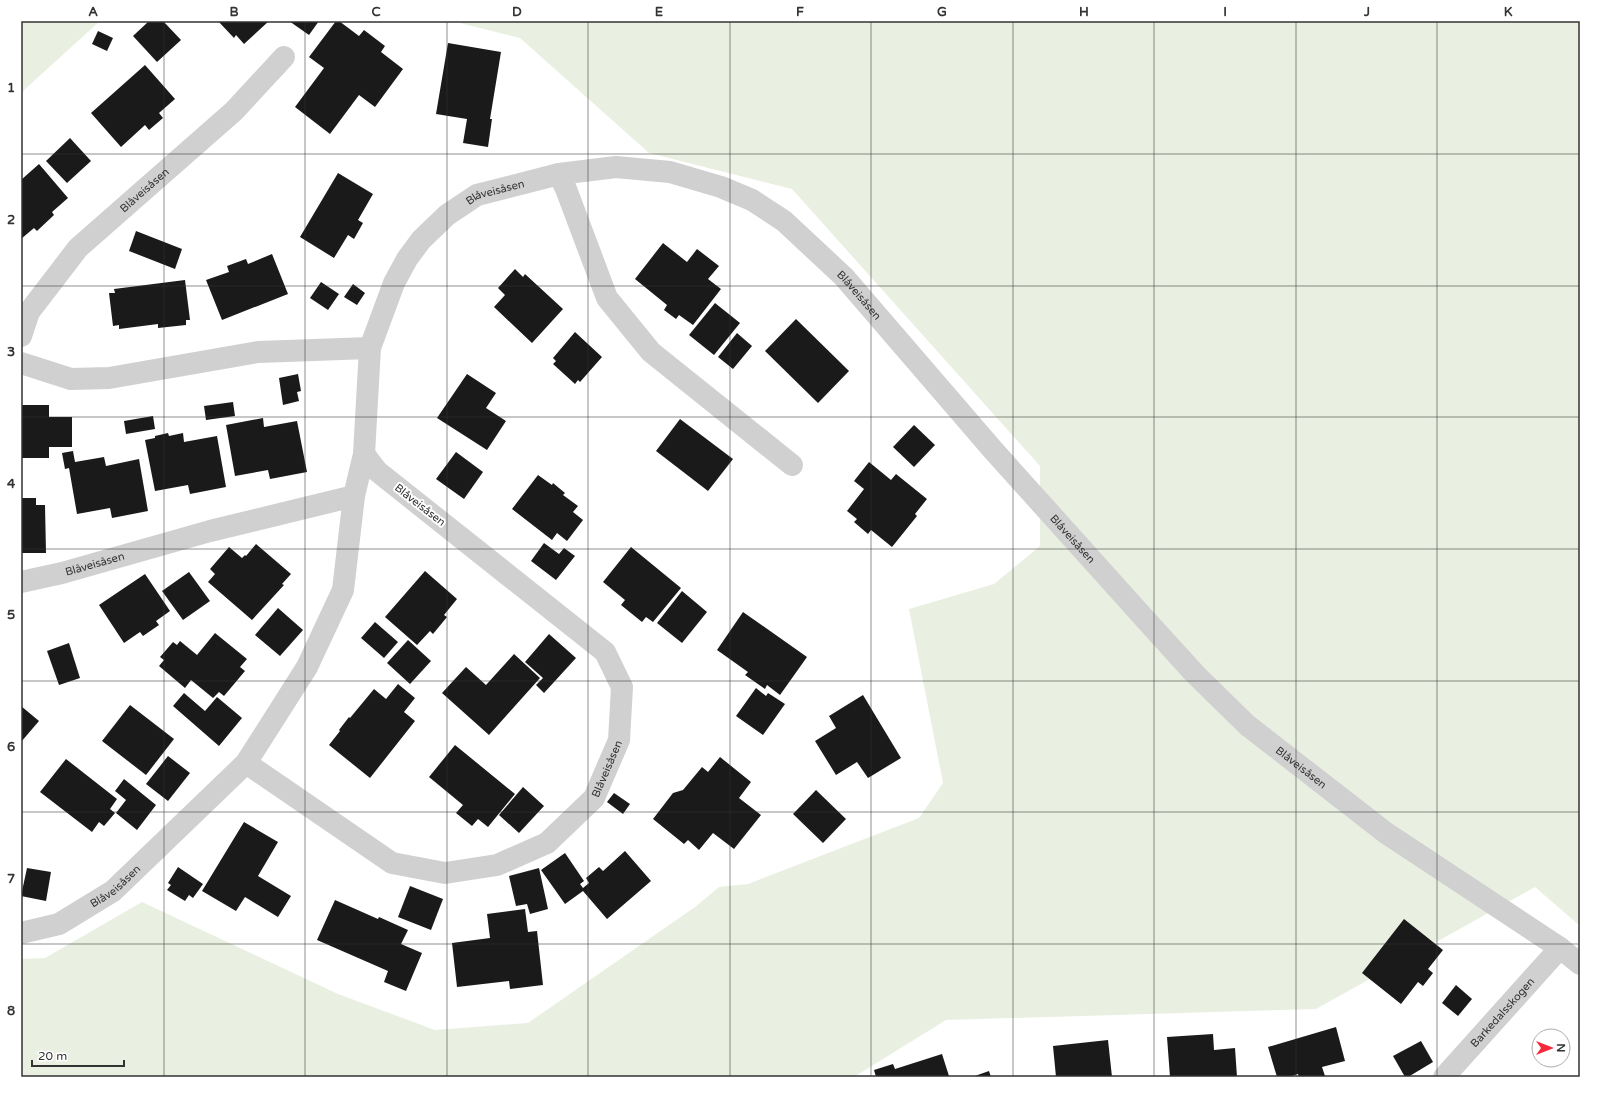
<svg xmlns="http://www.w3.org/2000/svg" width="1601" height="1098" viewBox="0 0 1601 1098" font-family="'Varela Round',sans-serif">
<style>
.green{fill:#e9f0e1}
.building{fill:#1a1a1a}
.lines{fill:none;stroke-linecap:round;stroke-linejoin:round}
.minor{stroke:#d0d0d0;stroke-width:22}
.grid{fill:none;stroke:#333;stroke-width:1;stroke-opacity:0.55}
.labels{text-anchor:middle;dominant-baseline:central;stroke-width:4;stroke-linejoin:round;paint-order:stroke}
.street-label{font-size:11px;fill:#333;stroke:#fff}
.neatline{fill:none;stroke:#333;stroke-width:1.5}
.grid-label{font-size:13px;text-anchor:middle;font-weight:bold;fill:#333}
</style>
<rect width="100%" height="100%" fill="#fff"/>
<!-- green -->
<g class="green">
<path d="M21,21H100L24,90L21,96Z"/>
<path d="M452,21H1580V926L1535,887L1316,1009L946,1020L854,1077H21V959L45,958L142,902L338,994L435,1030L528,1023L695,907L719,887L748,884L919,818L943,783L909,609L994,584L1040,546V466L792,189L649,153L520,38Z"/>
</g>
<!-- building -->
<g class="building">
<path d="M149,21H163L181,40L157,62L133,36Z"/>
<path d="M218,21H269L244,44L236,35L234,38Z"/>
<path d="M289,21H319L309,35Z"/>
<path d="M336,21H339L359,36L364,30L385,46L381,52L403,69L375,107L359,95L330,134L295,107L324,68L309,57Z"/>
<path d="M98,31L113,38L107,51L92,44Z"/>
<path d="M448,43L501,52L490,119H492L488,147L463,143L467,119L436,114Z"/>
<path d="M145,65L175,99L159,113L163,118L149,130L145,125L121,147L91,113Z"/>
<path d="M70,138L91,161L67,183L46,161Z"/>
<path d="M39,164L68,198L52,212L54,215L37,231L34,228L21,239V180Z"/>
<path d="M338,173L373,194L358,220L363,223L354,239L348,235L334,258L300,237Z"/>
<path d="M136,231L182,249L175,269L129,251Z"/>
<path d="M663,243L687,262L697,249L719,266L708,279L721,289L693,325L679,315L676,319L664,310L667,305L635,279Z"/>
<path d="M272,254L288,294L222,320L206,280L229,272L227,266L246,259L248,264Z"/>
<path d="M515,269L523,277L525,274L563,309L532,343L494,307L505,295L498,288Z"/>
<path d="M185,280L190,320H186V325L158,328V324L119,329V325L113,326L109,293H115L114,289Z"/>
<path d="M321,282L339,294L328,310L310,298Z"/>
<path d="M353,284L365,293L357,305L344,297Z"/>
<path d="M715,303L740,323L714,355L689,335Z"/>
<path d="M796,319L849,371L818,403L765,351Z"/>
<path d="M575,332L602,357L580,382L578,380L575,384L553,364L556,361L553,358Z"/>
<path d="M737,333L752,346L733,369L718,357Z"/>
<path d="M298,374L301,391L297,392L299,401L283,405L279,378Z"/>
<path d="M467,374L496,393L486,408L506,421L487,450L437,418Z"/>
<path d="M233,402L235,416L206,420L204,406Z"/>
<path d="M21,405H49V417H72V447H49V458H21Z"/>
<path d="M153,416L155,429L126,434L124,421Z"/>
<path d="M263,418L264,427L297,421L307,472L270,479L268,470L235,476L226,425Z"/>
<path d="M680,419L733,459L708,491L656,451Z"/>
<path d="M914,425L935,445L914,467L893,447Z"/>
<path d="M168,433L169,436L183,433L184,442L217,436L226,487L190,494L188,485L155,491L145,440L155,438V436Z"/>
<path d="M73,451L75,462L104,457L106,466L139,459L148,511L112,518L110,508L77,514L69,468L65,469L62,453Z"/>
<path d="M456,452L483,472L464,499L436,479Z"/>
<path d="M869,462L891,480L896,474L927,499L915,514L917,516L892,547L871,530L868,534L854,522L857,519L847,511L864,489L854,481Z"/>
<path d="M538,475L552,485L553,483L565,493L563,495L578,506L573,512L583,520L567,541L557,533L552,540L512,509Z"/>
<path d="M21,498H36V505H45L46,553H21Z"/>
<path d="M544,543L559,554L564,548L575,556L556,580L531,561Z"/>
<path d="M256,544L291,574L282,584L284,585L252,620L208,582L215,574L210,569L229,547L242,558L245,555L246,556Z"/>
<path d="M631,547L681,588L653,622L646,617L642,622L621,605L625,600L603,582Z"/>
<path d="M425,571L457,599L444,615L447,617L433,634L430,631L417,645L385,617Z"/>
<path d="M189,572L210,601L183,620L162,591Z"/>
<path d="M145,574L170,611L156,621L159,625L143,636L140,632L124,643L99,605Z"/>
<path d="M682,591L707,612L682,643L657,623Z"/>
<path d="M278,608L303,630L280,656L255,635Z"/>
<path d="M743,612L807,657L780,695L767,685L765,689L745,675L748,672L717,650Z"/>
<path d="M375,622L398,642L384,658L361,638Z"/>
<path d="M215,633L247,659L240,667L245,671L224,696L219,692L213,698L191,680L185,688L159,666L164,660L160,657L173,642L177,645L180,641L197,655Z"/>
<path d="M549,634L576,658L544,693L536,685L543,678L525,662Z"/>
<path d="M408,640L431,661L410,684L387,663Z"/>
<path d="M69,643L80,678L59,685L47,651Z"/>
<path d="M514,654L540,678L489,735L442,693L466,667L486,685Z"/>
<path d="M398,684L415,698L404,712L415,721L370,778L329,745L340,731L339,730L349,717L350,718L374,689L386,699Z"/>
<path d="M756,688L766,696L768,693L785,704L763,735L736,716Z"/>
<path d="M184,693L205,711L217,697L242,718L219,746L173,706Z"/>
<path d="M863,695L901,758L868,778L857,762L836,775L815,741L836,728L829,716Z"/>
<path d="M130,705L174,739L146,775L102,741Z"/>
<path d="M21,706L39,721L21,742Z"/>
<path d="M455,745L515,794L488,827L478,819L472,826L456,813L463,805L429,777Z"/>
<path d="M168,756L190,773L168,801L146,784Z"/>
<path d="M720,757L751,782L739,798L761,815L734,849L713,833L699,850L688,840L684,844L653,819L673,793L683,790L702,767L708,772Z"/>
<path d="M66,759L117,799L110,809L115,813L104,826L99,822L92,832L40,792Z"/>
<path d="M124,779L156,805L137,830L116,813L126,800L115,791Z"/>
<path d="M523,787L544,806L519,833L499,815Z"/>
<path d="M816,790L846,819L823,843L793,814Z"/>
<path d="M614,793L630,804L623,814L607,802Z"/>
<path d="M244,822L278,842L258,876L291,896L278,917L245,897L236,911L202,891Z"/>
<path d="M625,851L651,881L607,919L583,891L565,904L541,870L565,853L584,881L580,884L583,888L589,883L586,878L599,867L603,871Z"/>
<path d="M178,867L203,884L193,898L189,895L185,901L167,890L171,885L168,883Z"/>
<path d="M27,868L51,872L46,901L21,896Z"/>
<path d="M539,868L548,909L530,914L527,904L516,906L509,876Z"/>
<path d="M410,886L443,899L431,930L398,917Z"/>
<path d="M335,900L378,919L379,917L408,930L401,944L422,953L406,991L384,982L388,971L317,940Z"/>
<path d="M525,909L528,932L537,931L543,985L510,989L509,981L457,987L452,943L490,938L487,914Z"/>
<path d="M1404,919L1443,950L1428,969L1433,973L1423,986L1418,982L1401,1004L1362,973Z"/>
<path d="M1456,985L1472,999L1458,1016L1442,1003Z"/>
<path d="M1336,1027L1345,1061L1322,1067L1325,1076L1322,1077H1299L1298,1074L1289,1077H1277L1268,1047Z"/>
<path d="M1213,1034L1214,1050L1235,1048L1237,1077H1170L1167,1037Z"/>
<path d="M1108,1040L1112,1077H1056L1053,1046Z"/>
<path d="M1421,1041L1433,1062L1408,1077H1405L1393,1056Z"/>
<path d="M942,1054L949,1076L947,1077H876L874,1070L893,1064L895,1069Z"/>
<path d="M989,1071L991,1077H972Z"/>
</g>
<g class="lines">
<!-- minor -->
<g class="minor">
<path d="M559,174L566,189L607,298L651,352L792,465"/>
<path id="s1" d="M21,336L29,312L78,248L234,111L284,57"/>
<path d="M21,363L71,379L109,378L258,352L370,348"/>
<path id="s2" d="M21,582L62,573L210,531L354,496"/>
<path id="s3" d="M246,763L392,863L445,873L497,865L547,843L594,798L619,740L622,687L605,652L377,471L364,454"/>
<path id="s4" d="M21,933L59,924L113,891L246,763L307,667L343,590L354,496L364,454L370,348L394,283L407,259L421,240L447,215L477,195L559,174L616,167L670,172L721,187L752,200L784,221L844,277L993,450L1145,619L1195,674L1247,725L1386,833L1560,948L1580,964"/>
<path id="s5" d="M1444,1077L1560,948"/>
</g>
</g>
<!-- grid -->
<path class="grid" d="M164,21V1077M305,21V1077M447,21V1077M588,21V1077M730,21V1077M871,21V1077M1013,21V1077M1154,21V1077M1296,21V1077M1437,21V1077M21,154H1580M21,286H1580M21,417H1580M21,549H1580M21,681H1580M21,812H1580M21,944H1580"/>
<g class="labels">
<!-- street labels -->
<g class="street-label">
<text stroke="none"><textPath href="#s1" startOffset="194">Blåveisåsen</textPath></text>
<text stroke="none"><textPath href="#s4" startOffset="940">Blåveisåsen</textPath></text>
<text stroke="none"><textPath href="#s4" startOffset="1349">Blåveisåsen</textPath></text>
<text transform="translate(420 505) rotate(38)">Blåveisåsen</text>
<text stroke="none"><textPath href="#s4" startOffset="1673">Blåveisåsen</textPath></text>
<text stroke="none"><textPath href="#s2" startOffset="76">Blåveisåsen</textPath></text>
<text stroke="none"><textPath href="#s4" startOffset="1997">Blåveisåsen</textPath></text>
<text stroke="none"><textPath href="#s3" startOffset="435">Blåveisåsen</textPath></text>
<text stroke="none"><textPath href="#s4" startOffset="107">Blåveisåsen</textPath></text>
<text stroke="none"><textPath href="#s5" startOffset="87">Barkedalsskogen</textPath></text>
</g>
</g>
<!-- border -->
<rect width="1601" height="1098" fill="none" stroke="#ffffff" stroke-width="44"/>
<!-- north arrow -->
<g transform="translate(1551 1048) rotate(90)"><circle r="19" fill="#ffffff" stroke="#adadad"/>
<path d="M0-3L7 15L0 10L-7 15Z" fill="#f6293e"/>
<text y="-6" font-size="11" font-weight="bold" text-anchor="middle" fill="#333333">N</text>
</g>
<!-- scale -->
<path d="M32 1060v6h92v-6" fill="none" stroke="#333333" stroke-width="2"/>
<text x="38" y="1060" font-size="12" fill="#333333" stroke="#ffffff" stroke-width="3" paint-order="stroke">20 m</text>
<rect x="22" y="22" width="1557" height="1054" class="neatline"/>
<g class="grid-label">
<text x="93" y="16">A</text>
<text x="234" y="16">B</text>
<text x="376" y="16">C</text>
<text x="517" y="16">D</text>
<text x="659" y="16">E</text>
<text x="800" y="16">F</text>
<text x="942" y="16">G</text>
<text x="1084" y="16">H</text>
<text x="1225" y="16">I</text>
<text x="1367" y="16">J</text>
<text x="1508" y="16">K</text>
<text x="11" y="92">1</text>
<text x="11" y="224">2</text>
<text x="11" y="356">3</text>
<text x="11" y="488">4</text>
<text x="11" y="619">5</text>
<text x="11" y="751">6</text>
<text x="11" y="883">7</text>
<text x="11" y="1015">8</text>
</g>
</svg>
